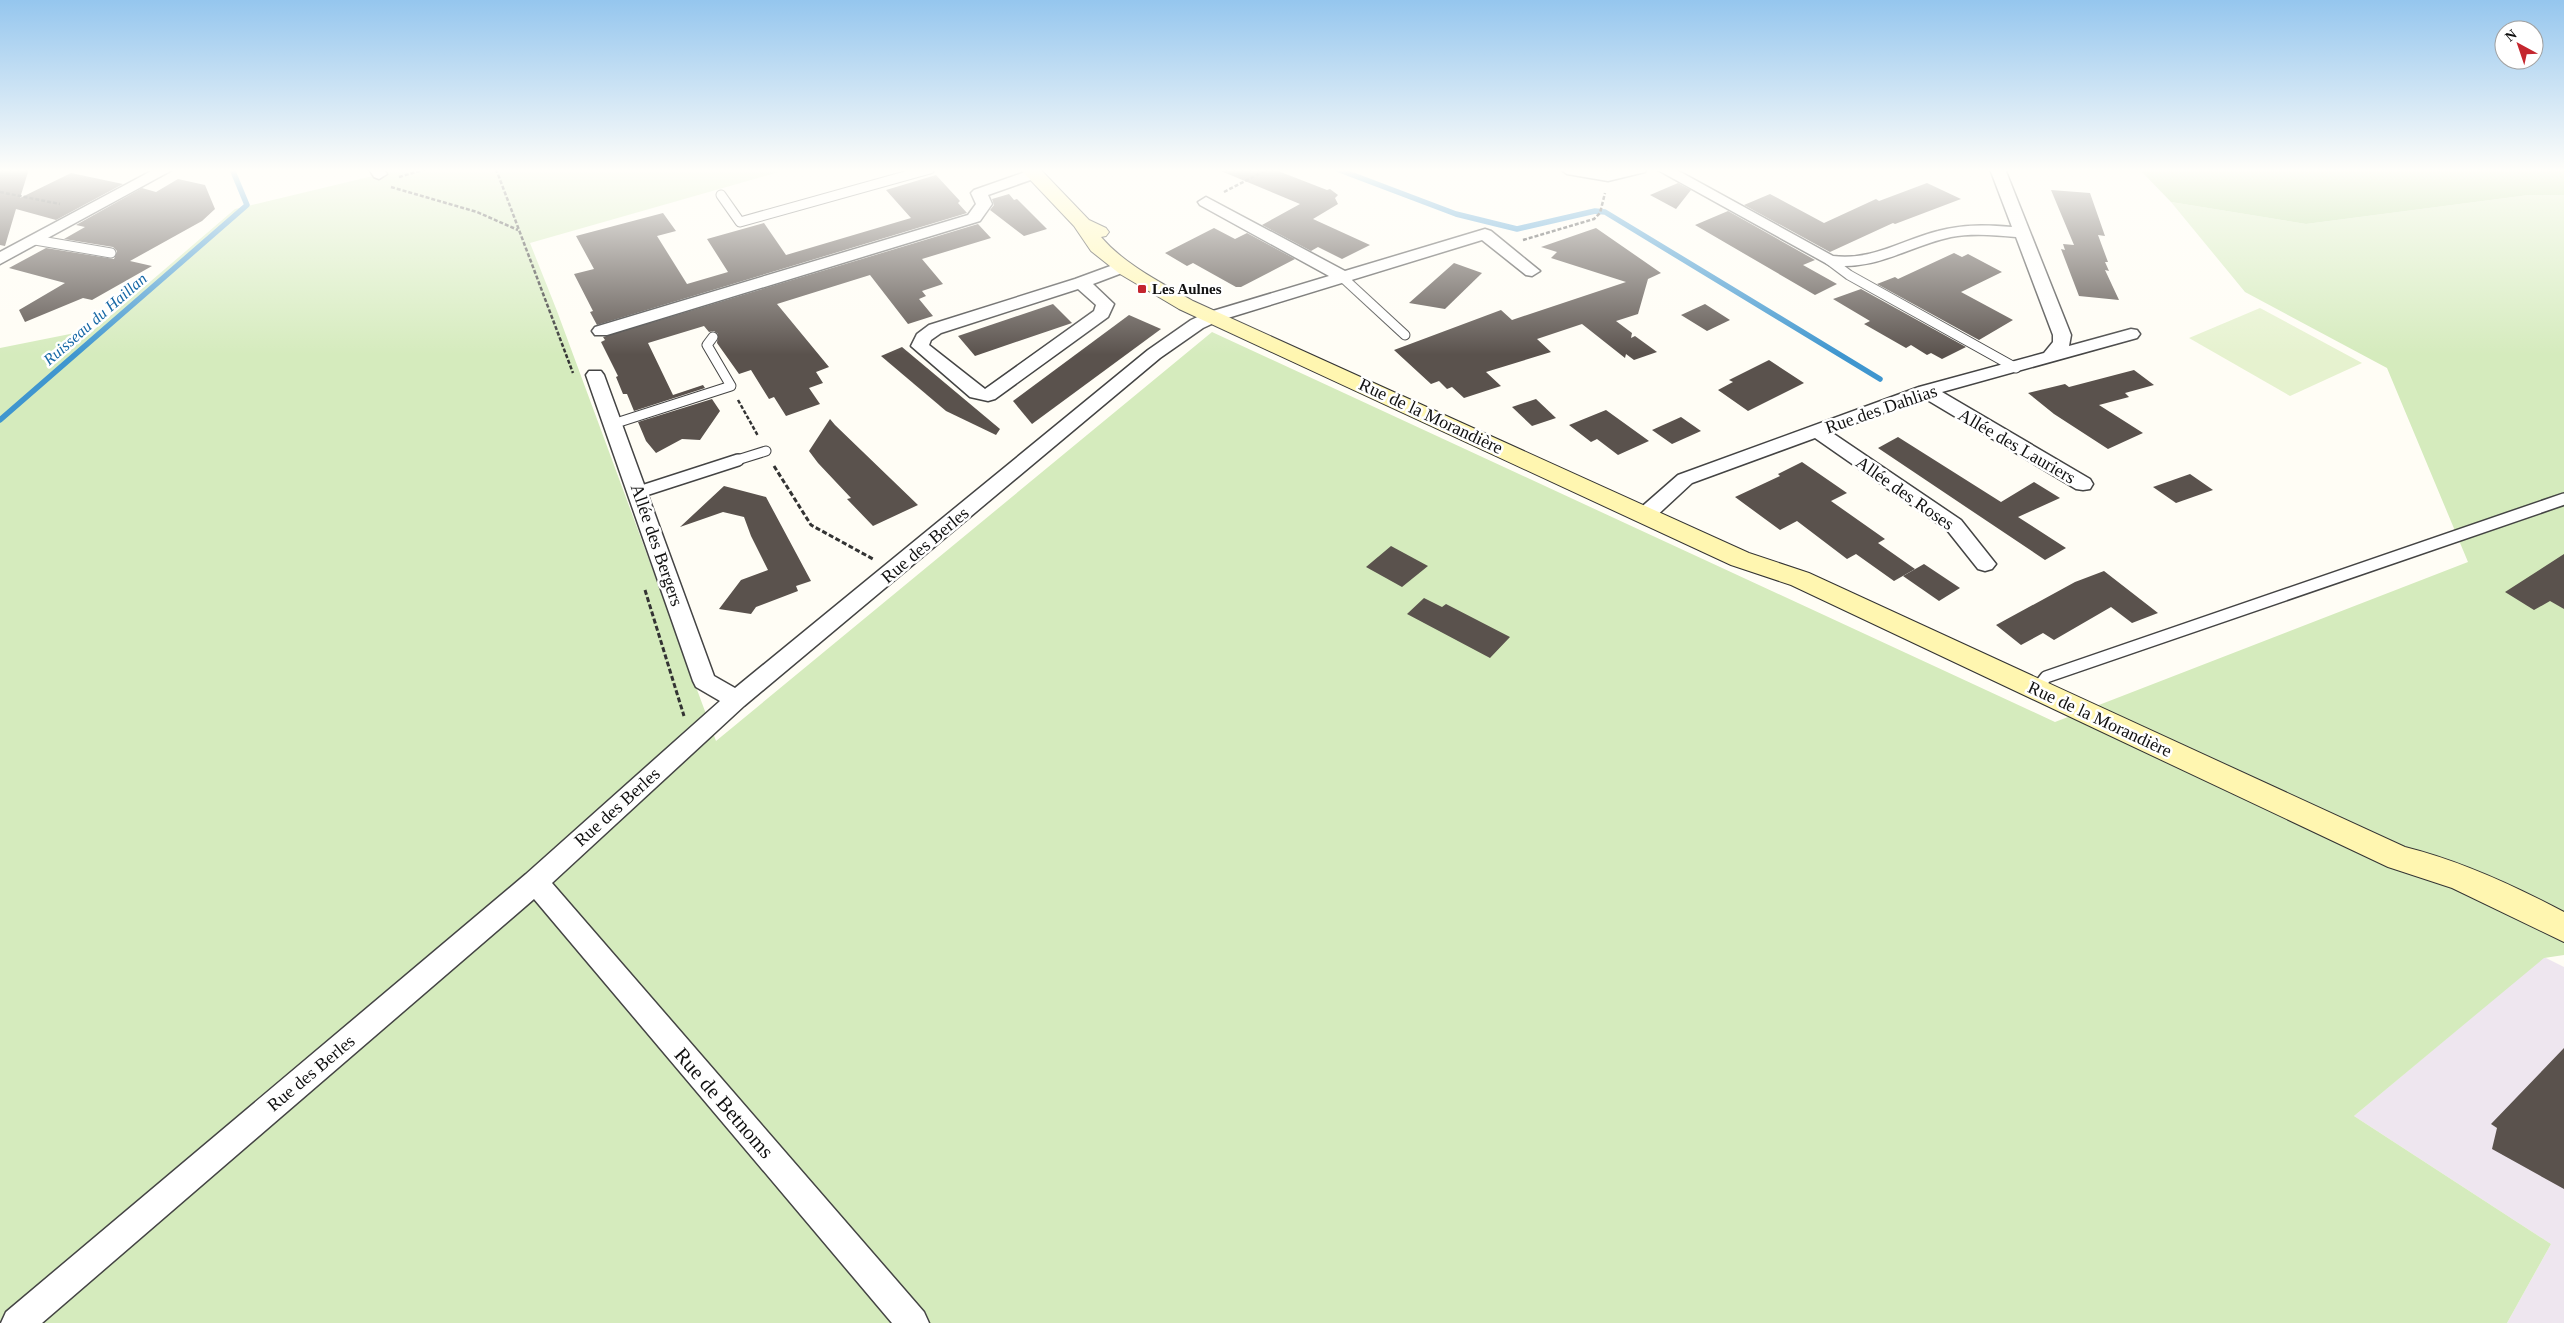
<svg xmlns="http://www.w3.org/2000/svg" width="2564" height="1323" viewBox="0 0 2564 1323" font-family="'Times New Roman',serif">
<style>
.industrial{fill:#eee6ef}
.green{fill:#d5ebbd}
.forest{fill:#b9dc9c}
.pitch{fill:#e6f2cf}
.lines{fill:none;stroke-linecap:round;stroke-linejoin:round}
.stream{stroke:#3f96cf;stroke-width:5.5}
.building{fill:#5a524d}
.lane-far1-casing{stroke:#444;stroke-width:11}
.lane-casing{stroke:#444;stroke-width:14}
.street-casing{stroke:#444;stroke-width:3}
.secondary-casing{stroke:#333;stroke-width:2}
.path-far1{stroke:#333;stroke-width:2.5;stroke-dasharray:4 2;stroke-linecap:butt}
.path{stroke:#333;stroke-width:3;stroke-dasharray:5 2.5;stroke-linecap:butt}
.lane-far1{stroke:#fff;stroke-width:9}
.lane{stroke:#fff;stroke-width:11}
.street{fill:#fff;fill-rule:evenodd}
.secondary{fill:#fff6b0;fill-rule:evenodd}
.poi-dot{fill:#c4262e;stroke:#fff;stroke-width:2}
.labels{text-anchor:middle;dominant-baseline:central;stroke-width:5;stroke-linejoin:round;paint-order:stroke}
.far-poi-label{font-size:15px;font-weight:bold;fill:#111;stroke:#fff;text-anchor:start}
.far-water-label{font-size:16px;font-style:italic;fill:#1768a6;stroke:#fff}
.street-label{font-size:18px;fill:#111;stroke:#fff}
.near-street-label{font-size:21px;fill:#111;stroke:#fff}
</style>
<rect width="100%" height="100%" fill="#fffdf5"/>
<!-- industrial -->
<path class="industrial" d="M2544,957L2564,967V1323H2507L2551,1244L2354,1116Z"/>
<!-- green -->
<path class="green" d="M402,169H789L530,243L557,311L716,741L1212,332L2055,722L2468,562L2387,368L2245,292L2171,202L2306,224L2529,195H2564V955L2544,958L2354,1116L2551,1244L2507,1323H0V348L95,329L235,209Z"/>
<!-- forest -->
<path class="forest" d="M2139,169H2564V195H2529L2306,224L2171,202Z"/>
<!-- pitch -->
<path class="pitch" d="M2260,308L2362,363L2290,396L2189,338Z"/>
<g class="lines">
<!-- stream -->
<g class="stream">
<path d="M1337,169L1456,214L1517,229L1595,211L1605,212L1880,379"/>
<path d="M0,420L247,205L232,169"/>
</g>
</g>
<!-- building -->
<g class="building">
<path d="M0,169H29L20,198L71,173L123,184L56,220L16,209L5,246L0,245Z"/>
<path d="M1216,169H1273L1327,190L1330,189L1338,195L1335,198L1338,204L1313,219L1370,245L1342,259L1318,247L1311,251L1262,225L1300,204Z"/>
<path d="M936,175L960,201L958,203L967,213L597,325L590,312L593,311L574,274L594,269L576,236L663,213L676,231L657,236L687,284L728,272L707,239L764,223L786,255L911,218L886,190Z"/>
<path d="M178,179L205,185L215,209L202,221L130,261L152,266L92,300L83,298L25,322L19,310L65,283L9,268L46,248L114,259L117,251L113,247L64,239L85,227L76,225L142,188L156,192Z"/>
<path d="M1678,183L1691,190L1676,209L1650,195Z"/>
<path d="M1927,183L1961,199L1895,224L1893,223L1830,252L1744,205L1770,194L1824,223L1876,199L1879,201Z"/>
<path d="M2051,190L2090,193L2105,236L2098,235L2108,262H2105L2109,271L2105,270L2119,300L2079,296L2061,249L2065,250L2063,244L2074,245Z"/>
<path d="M1009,194L1014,200L1017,199L1047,229L1024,236L990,210L994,205L992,199Z"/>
<path d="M1728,211L1815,260L1803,265L1837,284L1815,295L1695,225Z"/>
<path d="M978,224L991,238L922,259L943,284L922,291L926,296L919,299L933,316L908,324L870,275L777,304L829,367L816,372L823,383L809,388L820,404L786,416L774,397L769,399L751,370L739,374L717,343L718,334L714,331L709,332L704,326L648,343L673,395L703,385L705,388L634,411L627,394H623L616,377L618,376L601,342L605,340L603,337Z"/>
<path d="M1214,228L1235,239L1247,233L1295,259L1241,287H1236L1193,263L1187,266L1165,253Z"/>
<path d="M1596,228L1661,273L1648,279L1638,314L1616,321L1632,333L1631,338L1635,336L1657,352L1634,360L1626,354L1625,358L1582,324L1537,339L1551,352L1486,372L1501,386L1464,398L1452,387L1447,389L1439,381L1431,384L1394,350L1501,310L1512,320L1626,282L1551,258L1557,252L1541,247Z"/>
<path d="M1954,253L1962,257L1968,254L2002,272L1961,292L2013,320L1979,340L1877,284L1895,277L1898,279Z"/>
<path d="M1454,263L1482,273L1445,309L1409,303Z"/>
<path d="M1861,289L1966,347L1942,359L1931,353L1927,355L1911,345L1906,348L1864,324L1870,321L1833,299Z"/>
<path d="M1053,304L1072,323L975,356L958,336Z"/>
<path d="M1705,304L1730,320L1707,331L1681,315Z"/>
<path d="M1129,315L1161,329L1032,424L1013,401Z"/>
<path d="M902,347L1000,429L996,435L946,411L881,356Z"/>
<path d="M1769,360L1804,383L1748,411L1718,390L1733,382L1729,380Z"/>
<path d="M2134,370L2154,385L2125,393L2129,397L2099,405L2143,433L2108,449L2054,414L2028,393L2065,384L2069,387Z"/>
<path d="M712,399L720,411L700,440L682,439L656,453L646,441L638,422Z"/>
<path d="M1536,399L1556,418L1532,426L1512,407Z"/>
<path d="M1606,410L1649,441L1618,455L1597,439L1591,442L1569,425Z"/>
<path d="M1681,417L1701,431L1672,444L1652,430Z"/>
<path d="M830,419L835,425L918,505L873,526L847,499L851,498L818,463L809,451Z"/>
<path d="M1898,437L2001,502L2034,482L2060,498L2018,517L2066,548L2045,560L1878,448Z"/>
<path d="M1802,462L1847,493L1831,501L1885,539L1878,543L1915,569L1894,581L1856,554L1847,559L1797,521L1780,530L1735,497L1780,476L1778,474Z"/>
<path d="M2190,474L2213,490L2176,503L2153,487Z"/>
<path d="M724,486L766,497L811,581L796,586L798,591L756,607L751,614L719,609L741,580L768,570L751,536L744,517L723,512L680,527Z"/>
<path d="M1391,546L1428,566L1402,587L1366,567Z"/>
<path d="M2564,554V609L2550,601L2534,610L2505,592Z"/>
<path d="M1924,564L1960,588L1939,601L1903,576Z"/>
<path d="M2104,571L2158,613L2132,623L2111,607L2054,640L2043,633L2021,645L1996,625L2075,582Z"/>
<path d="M1424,598L1442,607L1446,604L1510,637L1490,658L1407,614Z"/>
<path d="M2564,1048V1189L2492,1149L2497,1128L2491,1124Z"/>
</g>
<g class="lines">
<!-- lane-far1 casing -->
<g class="lane-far1-casing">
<g id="lane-far1">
<path d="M721,195L740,222L930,169"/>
<path d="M35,240L111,253"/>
<path d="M1829,260L1849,275L2016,368"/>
<path d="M1341,276L1405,335"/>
<path d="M613,424L731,386L707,345L713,337"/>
<path d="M734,461L766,451"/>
</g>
</g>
<!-- lane casing -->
<g class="lane-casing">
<g id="lane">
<path d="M639,492L738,460"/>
<path d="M2036,690L2046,677L2564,499"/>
</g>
</g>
<!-- street casing -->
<g class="street-casing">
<g id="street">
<path d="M155,169H174L0,264V252Z"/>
<path d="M369,169H384L387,174L379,179L374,177Z"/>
<path d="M1034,169L1039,171L1042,174L1039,177L988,195L992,204L980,221L607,335H595L592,331L595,327L968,215L976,204L971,193L974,190Z"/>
<path d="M1560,169L1608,171L1647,169L1645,172L1608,181L1567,174Z"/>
<path d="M1656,169H1675L1833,256C1872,261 1902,240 1938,231C1963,224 1987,225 2012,227L1990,169H2005L2071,335L2069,346L2131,329L2137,330L2140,334L2137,338L1942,392L2090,479L2093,484L2090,489L2083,490L2076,489L1924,398L1831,432L1961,520L1992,559L1996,564L1992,569L1985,571L1978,569L1947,530L1815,438L1692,483L1652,520L1645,522L1638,520L1635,515L1638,510L1678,475L1919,387L2044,353L2053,342V335L2016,237C1994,235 1972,233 1951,237C1906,247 1877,271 1829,265Z"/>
<path d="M1206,197L1345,271L1485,229L1491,231L1540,271L1532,276L1526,275L1482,240L1218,321L1203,328L1160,358L744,706L552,883L924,1312L929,1323H892L534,899L42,1323H1L6,1312L526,874L720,701L696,687L693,681L586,375L589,371H601L604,375L714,676L735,688L1148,350L1191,320L1206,313L1329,276L1200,205L1198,202Z"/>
<path d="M1124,261L1132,266L1130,270L1093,284L1114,304L1108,317L995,399L988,401L970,397L911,346L917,334L929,325L1075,279ZM1078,289L1096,305L1094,311L985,389L929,345L931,340L941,333Z"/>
</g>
</g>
<!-- secondary casing -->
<g class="secondary-casing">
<path id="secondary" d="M1020,169H1040L1089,220L1106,228L1109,232L1106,236L1101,237C1125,265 1162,283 1193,301L1749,553L1809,573L2405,847C2461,861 2513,885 2564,912V942L2452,888L2388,867L1791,585L1731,565L1179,309L1120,274L1091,251L1074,226Z"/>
</g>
<!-- path-far1 -->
<g class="path-far1">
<path d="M496,169L573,373"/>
<path d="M399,177L426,169"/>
<path d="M391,187L477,212L518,230"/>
<path d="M0,192L60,204"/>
<path d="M1224,192L1268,169"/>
<path d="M1523,240L1594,219L1600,213L1605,193"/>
<path d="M738,400L758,436"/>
</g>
<!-- path -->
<g class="path">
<path d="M774,466L811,525L873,559"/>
<path d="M645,590L684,716"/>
</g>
<!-- lane-far1 -->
<use href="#lane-far1" class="lane-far1"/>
<!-- lane -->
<use href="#lane" class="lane"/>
<!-- street -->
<use href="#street" class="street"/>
<!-- secondary -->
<use href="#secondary" class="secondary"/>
</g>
<!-- sky -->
<linearGradient id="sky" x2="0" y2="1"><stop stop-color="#95c6ee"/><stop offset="0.48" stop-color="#fffefa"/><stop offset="1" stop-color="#fffefa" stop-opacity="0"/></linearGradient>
<rect width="2564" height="355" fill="url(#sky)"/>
<!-- markers -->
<rect class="poi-dot" x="1137" y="284" width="10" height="10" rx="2.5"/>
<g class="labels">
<!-- far-poi labels -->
<g class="far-poi-label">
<text x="1152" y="289">Les Aulnes</text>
</g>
<!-- far-water labels -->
<g class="far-water-label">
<text transform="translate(95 319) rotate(-41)">Ruisseau du Haillan</text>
</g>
<!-- street labels -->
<g class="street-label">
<text transform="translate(1881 409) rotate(-19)">Rue des Dahlias</text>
<text transform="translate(1431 416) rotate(25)">Rue de la Morandière</text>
<text transform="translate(2017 446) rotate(30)">Allée des Lauriers</text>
<text transform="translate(1905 493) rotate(35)">Allée des Roses</text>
<text transform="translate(657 545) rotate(71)">Allée des Bergers</text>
<text transform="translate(925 545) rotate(-40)">Rue des Berles</text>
<text transform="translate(2100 719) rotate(25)">Rue de la Morandière</text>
<text transform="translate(617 807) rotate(-42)">Rue des Berles</text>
<text transform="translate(311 1073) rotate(-40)">Rue des Berles</text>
</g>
<!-- near-street labels -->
<g class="near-street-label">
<text transform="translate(724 1103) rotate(49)">Rue de Betnoms</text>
</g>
</g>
<!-- north arrow -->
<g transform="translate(2519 45) rotate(320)"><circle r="24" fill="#ffffff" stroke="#a0a0a0"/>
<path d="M0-4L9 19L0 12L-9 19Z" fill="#c4262e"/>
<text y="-8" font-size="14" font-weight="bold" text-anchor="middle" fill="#111111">N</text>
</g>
</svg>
